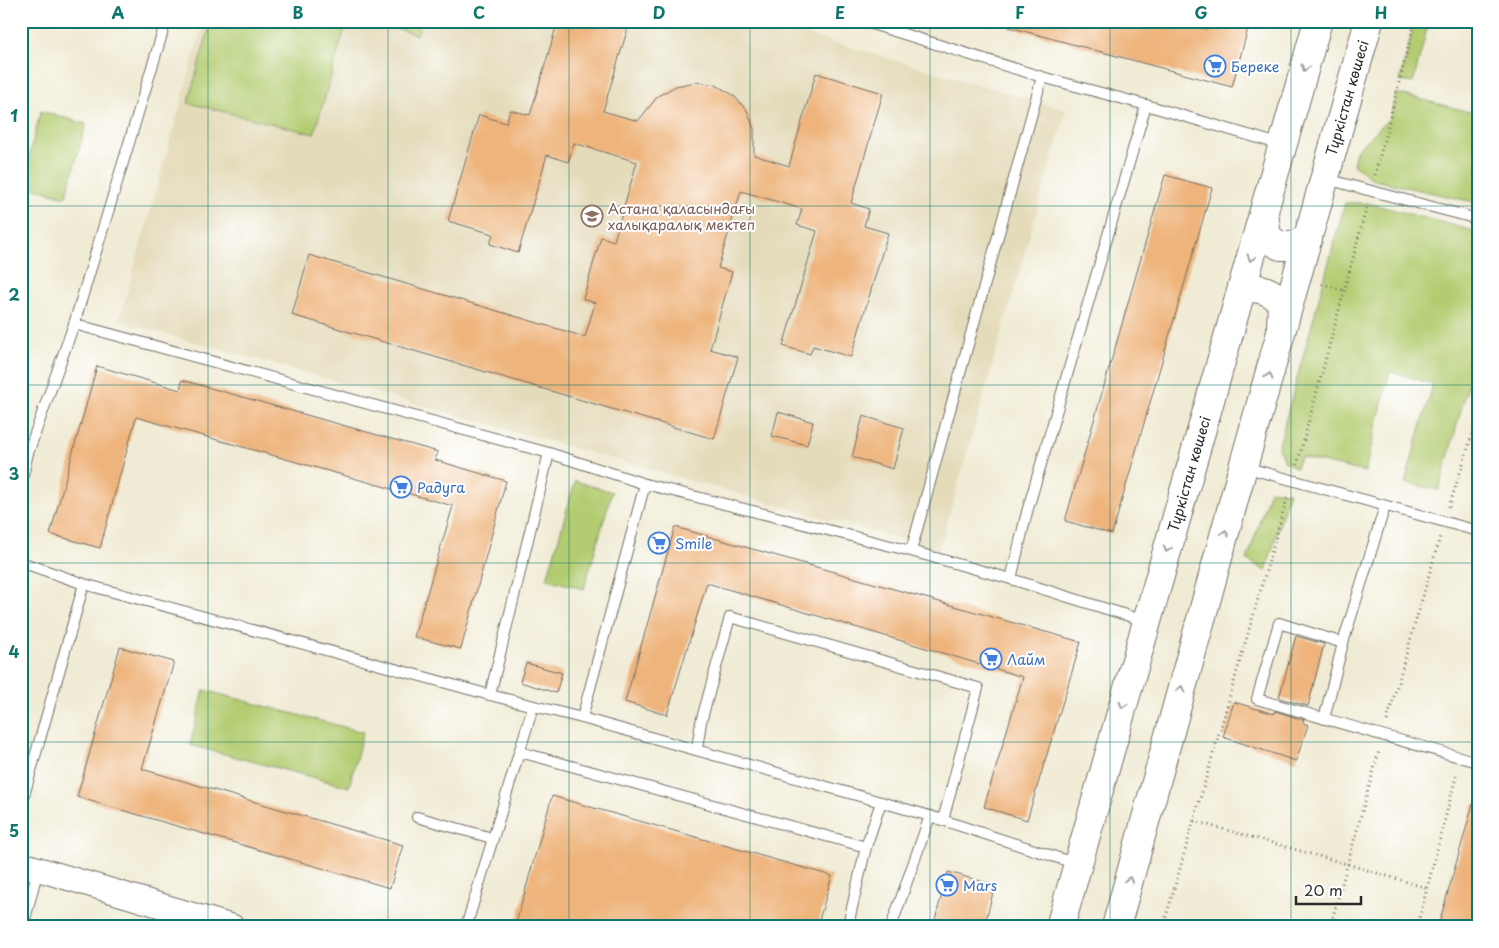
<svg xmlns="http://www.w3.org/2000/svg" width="1499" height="948" viewBox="0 0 1499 948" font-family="'Playpen Sans',sans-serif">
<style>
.built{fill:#e4dbba}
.green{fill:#b3cc71;stroke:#6f7c4e}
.building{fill:#eeb47b}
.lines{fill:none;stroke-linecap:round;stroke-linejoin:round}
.service-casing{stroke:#706e66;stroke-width:12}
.tertiary-casing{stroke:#706e66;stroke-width:26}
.secondary-casing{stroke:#706e66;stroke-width:30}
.path{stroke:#706e66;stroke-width:3;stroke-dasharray:1 4;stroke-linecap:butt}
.service{stroke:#fff;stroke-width:10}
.tertiary{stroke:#fff;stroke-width:24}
.secondary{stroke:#fff;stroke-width:28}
.oneway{stroke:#a0a0a0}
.grid{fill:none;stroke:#0f766e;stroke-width:1;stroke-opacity:0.55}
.labels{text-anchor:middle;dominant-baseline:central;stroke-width:4;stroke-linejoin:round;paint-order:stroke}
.shop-label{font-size:14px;fill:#366cbe;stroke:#fff;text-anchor:start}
.street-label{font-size:14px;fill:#2b2b2b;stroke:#fff}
.education-label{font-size:14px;fill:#785e54;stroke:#fff;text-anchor:start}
.neatline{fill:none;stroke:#0f766e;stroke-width:2}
.grid-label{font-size:16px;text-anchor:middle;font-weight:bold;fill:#0f766e}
</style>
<rect width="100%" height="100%" fill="#fff"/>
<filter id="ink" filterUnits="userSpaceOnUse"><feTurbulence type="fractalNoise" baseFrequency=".02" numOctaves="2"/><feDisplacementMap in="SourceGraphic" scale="10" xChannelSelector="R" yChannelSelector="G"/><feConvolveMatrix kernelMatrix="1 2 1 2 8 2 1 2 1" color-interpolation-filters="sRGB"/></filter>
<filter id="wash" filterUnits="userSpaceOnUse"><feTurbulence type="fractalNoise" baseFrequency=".0096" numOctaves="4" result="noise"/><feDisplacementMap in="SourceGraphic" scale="20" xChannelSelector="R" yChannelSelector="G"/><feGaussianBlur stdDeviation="1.12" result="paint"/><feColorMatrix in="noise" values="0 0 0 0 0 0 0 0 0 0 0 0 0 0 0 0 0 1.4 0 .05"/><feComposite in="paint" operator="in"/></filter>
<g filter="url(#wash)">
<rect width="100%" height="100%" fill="#f0ebd4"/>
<!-- built -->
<path class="built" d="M204,21H760L1066,110L939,550L119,321Z"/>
<!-- green -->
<g class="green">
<path d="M211,21H347L314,134L188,103Z"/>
<path d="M372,21H421L417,35Z"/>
<path d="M1413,21H1429L1413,83L1400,81L1414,24Z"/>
<path d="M1396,93L1478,114V203L1374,180L1353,165L1356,150L1390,118Z"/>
<path d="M41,111L86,124L66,197L21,185Z"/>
<path d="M1345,203H1368L1478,232V349L1439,490L1405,483L1433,384L1390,371L1365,472L1300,457L1296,468L1284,461L1278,448Z"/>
<path d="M575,481L612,492L584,589L547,579Z"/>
<path d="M1270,490L1289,492L1266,571L1247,560Z"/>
<path d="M204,690L363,732L349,787L190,745Z"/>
</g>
<g id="blocks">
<!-- building -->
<g class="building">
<path d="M558,21H630L603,111L638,121L658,96L676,86L696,82L716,85L733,95L747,110L754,129V155L789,166L816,73L883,93L851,203L869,209L864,226L888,233L851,357L813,346L810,354L783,346L817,231L797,225L802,209L741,191L718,268L732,272L710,349L738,357L714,439L292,315L309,255L585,337L595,303L583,299L601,237L614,241L637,162L574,143L568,162L547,155L518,253L490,244L493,234L448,221L479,115L506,123L510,110L530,115Z"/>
<path d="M1010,21H1177L1206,29L1208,21H1250L1232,87L1009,27Z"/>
<path d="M1165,175L1212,188L1112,534L1065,521Z"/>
<path d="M97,366L180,390L182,380L438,452L435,460L506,481L461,649L414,637L453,506L136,417L100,548L50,534Z"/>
<path d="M778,412L813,422L807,445L772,436Z"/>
<path d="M863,416L904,428L893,469L852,457Z"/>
<path d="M675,527L1081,642L1027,820L984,807L1023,677L707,583L667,715L625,702Z"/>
<path d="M1296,636L1324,644L1308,706L1279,698Z"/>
<path d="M120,647L174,662L142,769L403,845L390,888L77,797Z"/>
<path d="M526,663L562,673L556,693L520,682Z"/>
<path d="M1234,702L1274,714L1275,711L1304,720L1303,723L1308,725L1296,761L1223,737Z"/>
<path d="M552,796L832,876L817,927H527L516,923Z"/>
<path d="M1473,804L1478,805V927H1438Z"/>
<path d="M948,872L995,885L984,927H933Z"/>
</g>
</g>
</g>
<g filter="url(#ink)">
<use href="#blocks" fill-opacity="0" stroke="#706e66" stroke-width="1"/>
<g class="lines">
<!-- service casing -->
<g class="service-casing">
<g id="service">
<path d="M862,21L1042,77L1146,105"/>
<path d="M1326,179L1478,219"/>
<path d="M74,324L549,453L645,484L911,551L1011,579L1145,621"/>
<path d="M1244,467L1478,531"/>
<path d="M21,484L28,453L74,324L166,21"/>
<path d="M911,551L1042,77"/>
<path d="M21,562L84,584L490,695L582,718L881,802L930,816L1077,864"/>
<path d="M1011,579L1027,512L1146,105L1282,145"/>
<path d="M1343,643L1385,506"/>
<path d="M490,695L549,453"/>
<path d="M582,718L645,484"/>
<path d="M1324,719L1343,643L1279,623L1257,699C1330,720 1404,742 1478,762"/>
<path d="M697,749L701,722L730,617L978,688L943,820"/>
<path d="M520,752L866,847"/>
<path d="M21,806L84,584"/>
<path d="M417,817L492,838"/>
<path d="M23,927L38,869"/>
<path d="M466,927L533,707"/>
<path d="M852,927L848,925L866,847L881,802"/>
<path d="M891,927L930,816"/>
</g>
</g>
<!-- tertiary casing -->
<g class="tertiary-casing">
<path id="tertiary" d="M21,864L233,927"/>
</g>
<!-- secondary casing -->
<g class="secondary-casing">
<g id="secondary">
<path d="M1264,212L1267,237L1280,246H1293L1308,239"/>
<path d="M1242,287C1262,289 1267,288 1282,302L1281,326"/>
<path d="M1060,927L1318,21"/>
<path d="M1116,927L1243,467L1369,21"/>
</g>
</g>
<!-- path -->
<g class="path">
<path d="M1375,175L1415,21"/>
<path d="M1322,284L1344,290"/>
<path d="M1297,465L1367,206"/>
<path d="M1449,507L1478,417"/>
<path d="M1387,721L1440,537"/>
<path d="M1194,821L1347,864L1427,888"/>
<path d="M1163,927L1288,495"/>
<path d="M1330,927L1379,751"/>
<path d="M1417,927L1457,773"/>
</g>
<!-- service -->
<use href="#service" class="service"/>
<!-- tertiary -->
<use href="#tertiary" class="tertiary"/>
<!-- secondary -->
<use href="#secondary" class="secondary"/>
</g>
<!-- one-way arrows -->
<defs><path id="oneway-chevron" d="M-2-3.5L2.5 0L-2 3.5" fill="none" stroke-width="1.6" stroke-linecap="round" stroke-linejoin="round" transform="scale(1.25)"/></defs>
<g class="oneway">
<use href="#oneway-chevron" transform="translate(1305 68) rotate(106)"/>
<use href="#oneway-chevron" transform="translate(1251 258) rotate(106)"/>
<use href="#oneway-chevron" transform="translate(1269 376) rotate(-74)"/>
<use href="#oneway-chevron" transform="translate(1225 533) rotate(-75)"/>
<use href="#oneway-chevron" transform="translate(1167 549) rotate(106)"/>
<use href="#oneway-chevron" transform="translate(1181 689) rotate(-75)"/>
<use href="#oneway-chevron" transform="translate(1123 705) rotate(106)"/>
<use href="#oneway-chevron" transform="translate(1129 880) rotate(-75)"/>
</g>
</g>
<!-- grid -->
<path class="grid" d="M208,21V927M388,21V927M569,21V927M750,21V927M930,21V927M1110,21V927M1291,21V927M21,206H1478M21,385H1478M21,563H1478M21,742H1478"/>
<!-- icons -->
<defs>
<g id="supermarket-ring" transform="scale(1.125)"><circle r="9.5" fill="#fff" stroke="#3f7fe0" stroke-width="1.5"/><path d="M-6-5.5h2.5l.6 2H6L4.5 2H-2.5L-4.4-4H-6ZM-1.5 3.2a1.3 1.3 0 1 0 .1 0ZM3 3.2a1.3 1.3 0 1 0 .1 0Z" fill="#3f7fe0"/></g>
<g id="school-ring" transform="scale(1.125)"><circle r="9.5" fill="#fff" stroke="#8d6e63" stroke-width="1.5"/><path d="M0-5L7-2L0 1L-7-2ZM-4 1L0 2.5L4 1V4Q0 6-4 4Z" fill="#8d6e63"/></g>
</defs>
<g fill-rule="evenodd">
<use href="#supermarket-ring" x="1215" y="66"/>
<use href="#school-ring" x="592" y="216"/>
<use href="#supermarket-ring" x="401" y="487"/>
<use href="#supermarket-ring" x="659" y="543"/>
<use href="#supermarket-ring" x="991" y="659"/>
<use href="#supermarket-ring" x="947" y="885"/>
</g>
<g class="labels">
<!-- shop labels -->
<g class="shop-label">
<text x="1231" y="66">Береке</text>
<text x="417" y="487">Радуга</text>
<text x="675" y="543">Smile</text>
<text x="1007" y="659">Лайм</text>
<text x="963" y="885">Mars</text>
</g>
<!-- street labels -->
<g class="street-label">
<text transform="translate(1347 98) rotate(-74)">Түркістан көшесі</text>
<text transform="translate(1189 474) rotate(-74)">Түркістан көшесі</text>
</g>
<!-- education labels -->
<g class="education-label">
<text x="608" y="208">Астана қаласындағы<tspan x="608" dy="16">халықаралық мектеп</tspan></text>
</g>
</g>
<!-- margin -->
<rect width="1499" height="948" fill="none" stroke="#fff" stroke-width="55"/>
<!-- scale -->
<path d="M1296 896v8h65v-8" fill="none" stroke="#2b2b2b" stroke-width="2.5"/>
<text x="1304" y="896" font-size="15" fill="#2b2b2b" stroke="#ffffff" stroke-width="4" paint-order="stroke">20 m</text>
<rect x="28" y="28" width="1444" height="892" class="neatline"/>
<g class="grid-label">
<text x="118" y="19">A</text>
<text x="298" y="19">B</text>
<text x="479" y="19">C</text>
<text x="659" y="19">D</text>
<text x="840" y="19">E</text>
<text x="1020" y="19">F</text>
<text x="1201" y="19">G</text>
<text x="1381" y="19">H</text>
<text x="14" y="122">1</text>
<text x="14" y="301">2</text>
<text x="14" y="480">3</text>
<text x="14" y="658">4</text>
<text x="14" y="837">5</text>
</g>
</svg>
